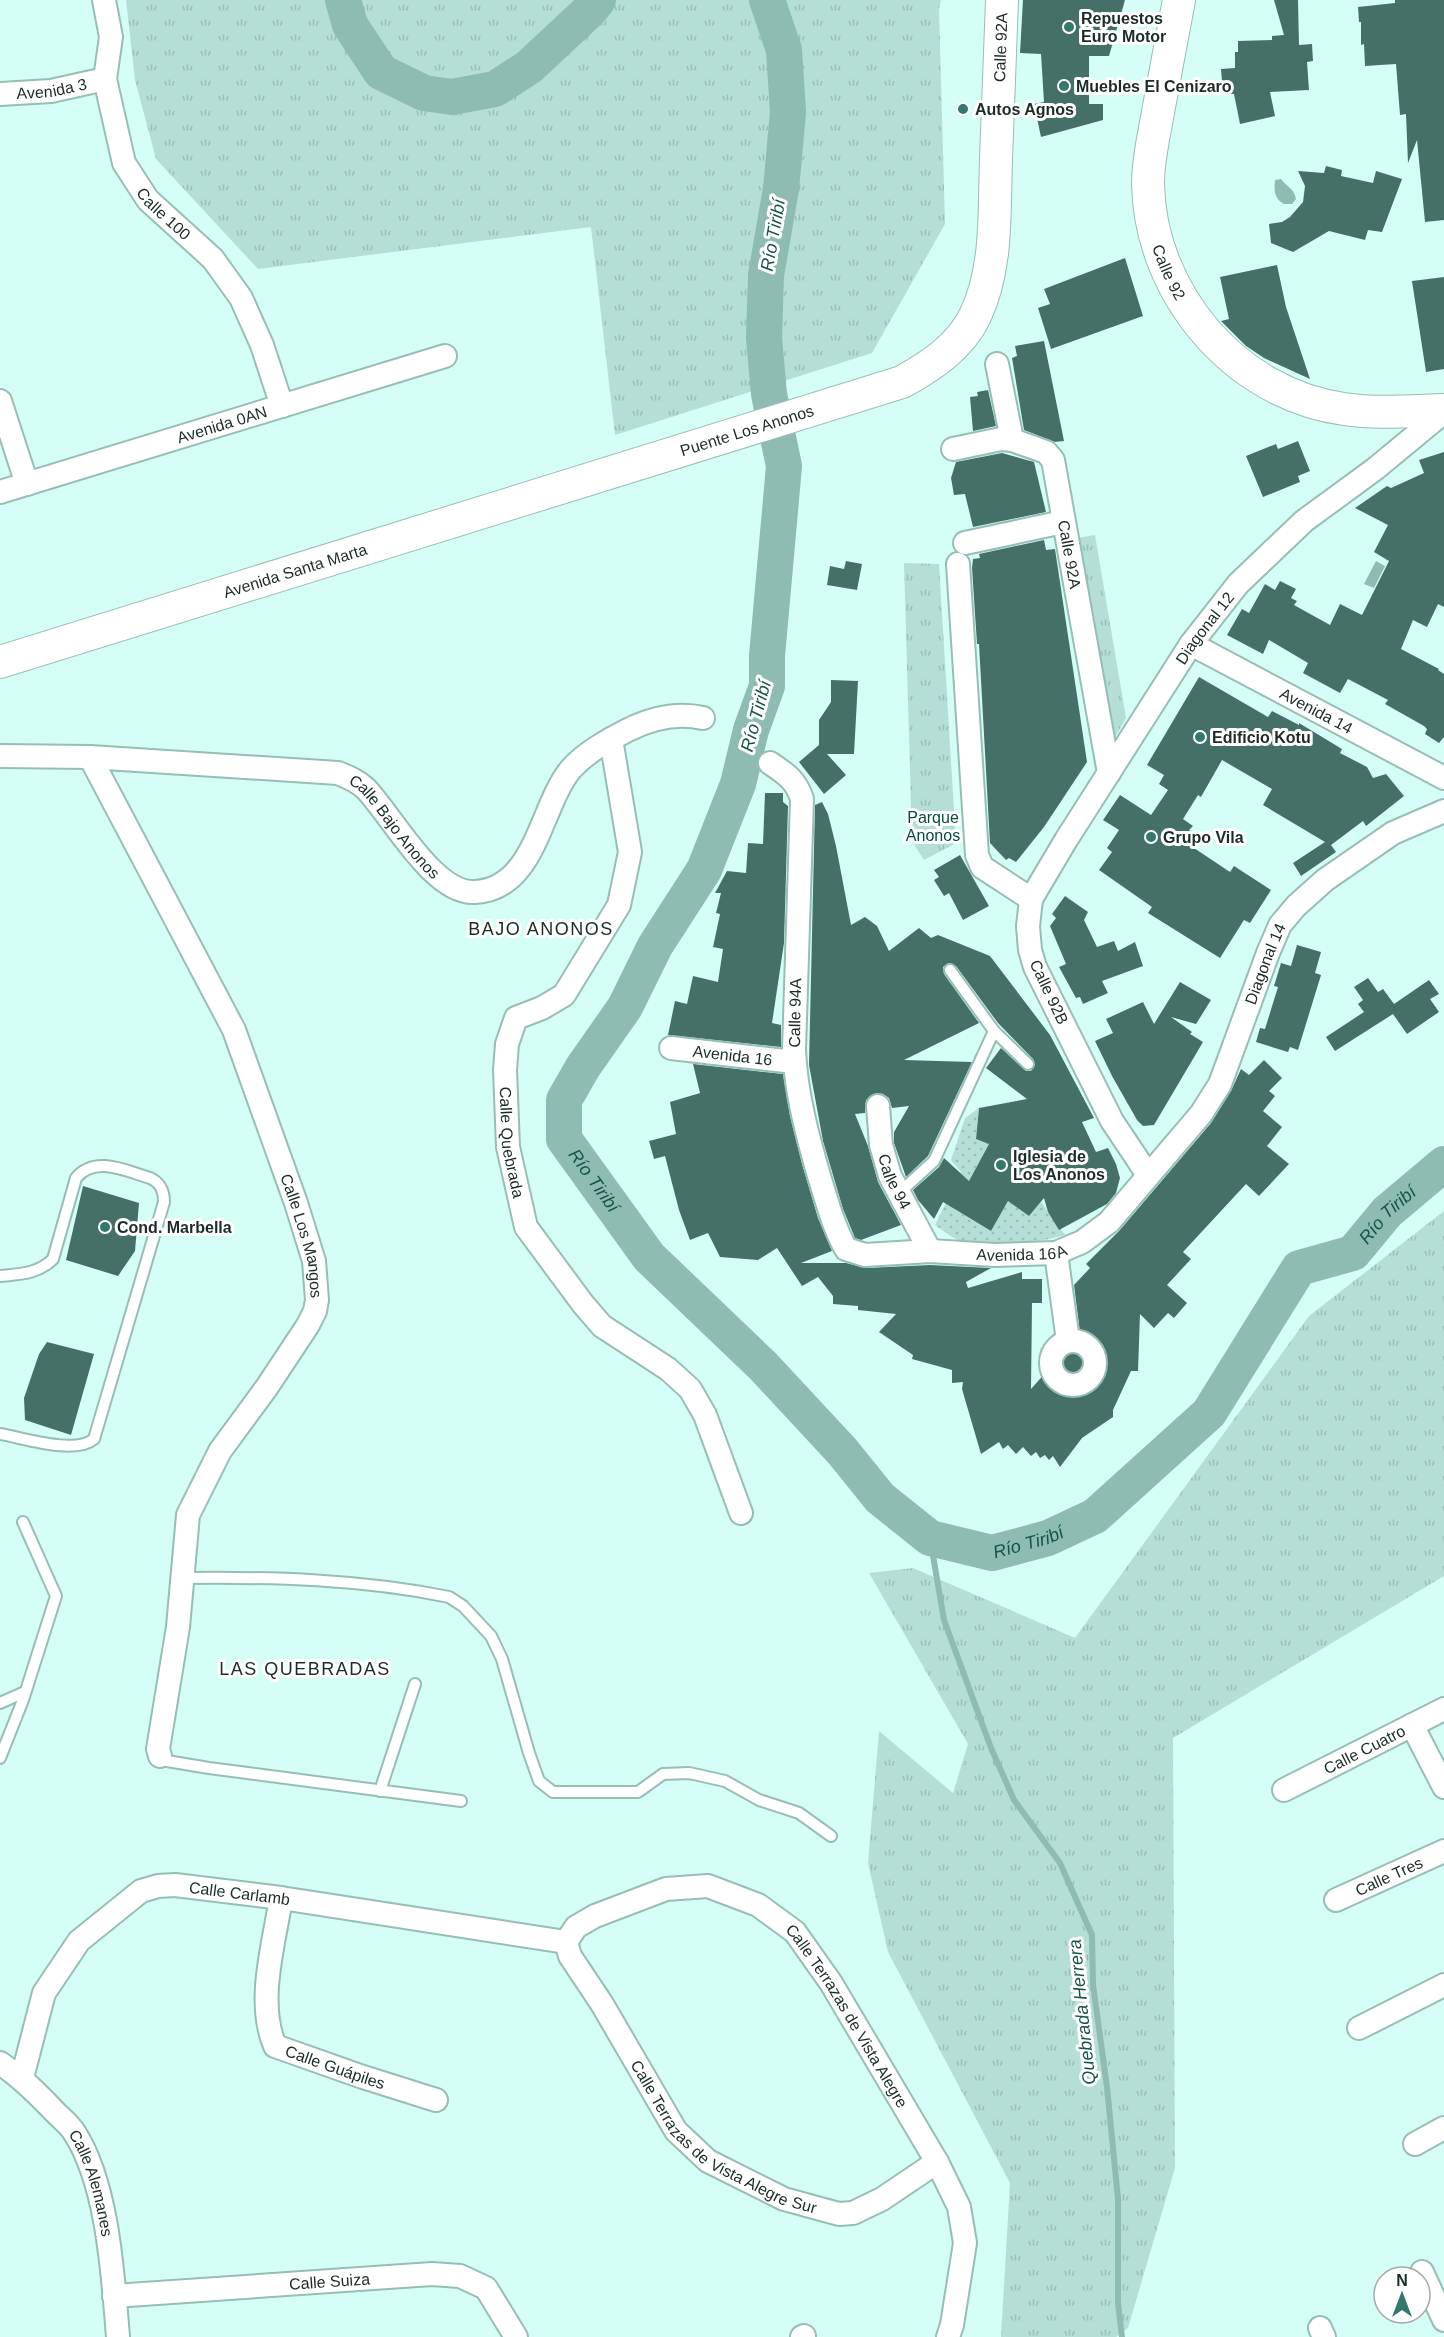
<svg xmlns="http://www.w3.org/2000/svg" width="1444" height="2337" viewBox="0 0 1444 2337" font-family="Helvetica,sans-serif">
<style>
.grass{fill:url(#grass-tufts)}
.garden{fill:url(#garden-dots)}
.water{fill:#8ebbb2}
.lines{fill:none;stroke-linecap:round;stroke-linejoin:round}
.stream{stroke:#8ebbb2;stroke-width:6}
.river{stroke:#8ebbb2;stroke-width:36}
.building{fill:#457068}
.lane-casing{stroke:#96beb6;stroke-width:14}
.street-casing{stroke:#96beb6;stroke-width:26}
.secondary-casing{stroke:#96beb6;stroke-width:34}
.lane{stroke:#fff;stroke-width:10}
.street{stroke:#fff;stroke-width:22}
.secondary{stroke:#fff;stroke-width:32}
.poi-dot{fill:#32786c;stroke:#fff;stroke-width:2}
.labels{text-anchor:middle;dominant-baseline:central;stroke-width:6;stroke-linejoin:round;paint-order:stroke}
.poi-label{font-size:16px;font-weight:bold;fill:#1b2b28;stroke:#fff;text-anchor:start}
.street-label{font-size:16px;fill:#1b2b28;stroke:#fff}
.park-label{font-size:16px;fill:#064a41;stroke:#fff}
.water-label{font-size:18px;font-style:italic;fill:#16544b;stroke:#fff}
.neighbourhood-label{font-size:18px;letter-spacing:1.5px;fill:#1b2b28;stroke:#fff}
</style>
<defs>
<pattern id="grass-tufts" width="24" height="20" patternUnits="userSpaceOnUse" patternTransform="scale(1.5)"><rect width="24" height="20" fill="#b5ded6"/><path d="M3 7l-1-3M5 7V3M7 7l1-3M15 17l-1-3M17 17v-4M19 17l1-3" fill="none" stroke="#9bbfb8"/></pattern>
<pattern id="garden-dots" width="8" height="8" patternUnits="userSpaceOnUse" patternTransform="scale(1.5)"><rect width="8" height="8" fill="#b5ded6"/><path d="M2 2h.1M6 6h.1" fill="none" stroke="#9bbfb8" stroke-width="1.8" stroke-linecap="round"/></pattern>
</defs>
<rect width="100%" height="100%" fill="#d5fff6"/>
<!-- grass -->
<g class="grass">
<path d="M126,0H941L939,9L945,224L872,353L615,435L591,227L258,269L156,159L135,80Z"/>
<path d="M1095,535L1126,718L1114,739L1077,538Z"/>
<path d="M904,563L939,564L956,843L924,860L912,841Z"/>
<path d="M1444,1211V1576L1173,1738L1175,2168L1128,2328L1116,2337H1001L1010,2183L888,1952L868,1863L879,1731L953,1793L968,1744L869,1573L913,1568L1075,1638L1309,1316Z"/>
</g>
<!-- garden -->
<path class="garden" d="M979,1108L976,1138L989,1144L954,1209L991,1231L1008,1201L1029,1216L1041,1202L1065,1235C1037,1242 1000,1250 972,1245C958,1242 946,1233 935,1225L961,1172L951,1160L965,1118Z"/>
<!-- water -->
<g class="water">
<path d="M1281,179C1287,187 1294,188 1296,199L1292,204H1284C1274,199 1274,190 1275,180Z"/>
<path d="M1376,561L1385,566L1374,588L1364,584Z"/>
</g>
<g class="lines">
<!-- stream -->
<path class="stream" d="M930,1538L944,1620L991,1748L1014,1800L1060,1863L1092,1935L1093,1985L1107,2087L1118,2199V2303L1122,2337"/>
<!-- river -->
<g class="river">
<path d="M343,0L350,25L381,72L424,93L452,97L495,89L529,67L591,9L598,0"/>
<path id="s1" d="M767,0L784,50L788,112L781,189L766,275L764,338L769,394L784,466L767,656V686L751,730L738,784L704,870L655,946L625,1007L583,1067L564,1100V1139L649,1257L763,1366L842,1451L880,1498L930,1538L992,1553L1048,1538L1095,1516L1209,1413L1299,1268L1353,1253L1387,1212L1444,1164"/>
</g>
</g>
<!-- building -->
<g class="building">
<path d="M1023,0H1125L1109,56H1089V104H1103V120L1041,137L1034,104L1044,102L1041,54L1020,53Z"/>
<path d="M1274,0H1298L1299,45L1312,44L1313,61L1307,62L1309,90L1270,92L1275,116L1240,124L1234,94H1223L1221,69L1235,68V52H1238V41L1272,40V36L1284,35Z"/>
<path d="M1395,0H1444V220L1425,222L1417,140L1408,163L1406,114L1400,115L1396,64L1365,66L1364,44L1361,45V22H1359L1358,7L1395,3Z"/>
<path d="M1326,166L1342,170L1341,176L1373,183L1376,171L1402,179L1382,232L1368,230L1365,240L1329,231L1293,252L1271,243L1269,224L1282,222L1290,217L1303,202L1305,186L1298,171L1324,173Z"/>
<path d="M1125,258L1143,316L1051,349L1038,308L1050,304L1044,289Z"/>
<path d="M1277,265L1286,307L1310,379L1264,358L1246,346L1221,321L1229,319L1220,277Z"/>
<path d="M1444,277V369L1426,372L1412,281Z"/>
<path d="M1044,341L1064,441L1055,442L1024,430L1012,358L1017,356L1015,346Z"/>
<path d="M988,390L996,426L973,431L970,397L978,396L977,392Z"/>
<path d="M1298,441L1310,471L1298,476L1300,482L1263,497L1246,456L1276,444L1278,449Z"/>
<path d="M1444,452V607L1438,604L1427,627L1413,620L1401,649L1439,669L1438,670L1444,674V737L1439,743L1425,734L1427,729L1424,726L1385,704L1388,700L1348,679L1340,693L1303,673L1308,663L1269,640L1263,654L1227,635L1242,609L1249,613L1265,584L1275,590L1280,581L1296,589L1291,598L1297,601L1294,605L1330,625L1340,604L1362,615L1389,561L1374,552L1388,525L1355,508L1387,486L1391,488L1424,473L1419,460Z"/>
<path d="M1002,453L1034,462L1046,512L973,527L965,494L954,495L951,478L956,462Z"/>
<path d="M1044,540L1046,550L1055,549L1087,762L1044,827L1016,862L1009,858L1006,860L990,843L979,644H977L972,568L973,559L980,558L979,554Z"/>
<path d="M846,561L862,564L857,590L827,585L830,566L844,569Z"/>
<path d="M1199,677L1268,717L1272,711L1299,725V723L1342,749L1340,753L1367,767L1373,778L1386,774L1404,796L1366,826L1363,821L1331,845L1336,852L1301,876L1293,863L1325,842L1263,805L1272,789L1222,760L1201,797L1198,795L1183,819L1193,826L1189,830L1192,832L1185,842L1230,872L1234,866L1271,890L1250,923L1244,920L1220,958L1148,913L1152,907L1099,870L1112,852L1107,848L1119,830L1103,820L1120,795L1151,815L1168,790L1159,784L1164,775L1147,765Z"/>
<path d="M831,680L858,681L854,754H827L846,775L824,794L799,762L819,745V720L831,702Z"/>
<path d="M765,793H783V802L788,806L784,943L772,1023L781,1025V1047L668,1035L675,1001L687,1004L693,976L718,982L723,949L713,947L720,914L716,913L721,893H715L727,871L746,873L748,843L763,844Z"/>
<path d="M822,802L828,814L836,846L851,925L865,917L877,926L889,951L919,928L931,938L938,935L990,956L1050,1035L1094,1118L1082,1122L1096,1152L1108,1148L1116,1164L1120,1178L1116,1193L1107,1204L1059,1230L1048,1212L1044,1198L1029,1216L1008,1201L991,1231L943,1202L934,1219L918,1200L913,1190L939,1167L944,1158L969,1181L989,1144L976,1139L979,1108L1027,1099L986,1068L1001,1048L1026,1071H1031L1035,1065L1033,1059L998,1023L956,966L949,963L943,967L944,974L979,1023L904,1060L972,1062L928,1156L906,1177L894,1143V1132L909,1106L892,1108L889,1098L883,1094L876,1093L866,1100L865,1113L855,1114L868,1146L878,1182L901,1225L861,1240L855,1238L843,1209L823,1141L809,1065L815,805Z"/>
<path d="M960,855L989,906L963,920L949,893L944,896L934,880L939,877L934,870Z"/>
<path d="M1065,896L1088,912L1084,920L1097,947L1114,941L1118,951L1135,942L1143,966L1102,981L1108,993L1083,1004L1080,997L1076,998L1059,967L1066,964L1050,926L1056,918L1052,914Z"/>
<path d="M1297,945L1321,952L1315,973L1321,975L1298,1050L1290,1047L1288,1052L1256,1042L1260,1028L1265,1029L1278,987L1274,986L1281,963L1291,966Z"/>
<path d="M1368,978L1378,992L1383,989L1394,1004L1429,980L1439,994L1430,999L1439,1012L1407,1034L1393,1014L1335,1051L1326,1037L1364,1012L1358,1004L1363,1000L1354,987Z"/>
<path d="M1180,982L1211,1000L1196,1024L1171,1017L1192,1032L1190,1034L1203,1042L1154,1125L1143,1126L1137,1120L1112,1076L1095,1041L1113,1033L1106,1019L1143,1002L1154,1024Z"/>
<path d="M1264,1060L1282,1078L1269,1091L1275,1096L1263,1111L1282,1127L1267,1146L1289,1164L1259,1196L1246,1184L1183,1252L1191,1259L1167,1285L1187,1303L1174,1318L1168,1313L1154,1328L1140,1314L1138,1371H1131L1113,1410V1417L1082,1438L1060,1467L1053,1456L1049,1460L1045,1455L1040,1458L1036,1452L1031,1456L1023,1447L1016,1454L1008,1445L1003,1449L999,1442L981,1454L962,1389L963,1382L952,1383V1370L912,1359L913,1355L879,1332L896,1314L858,1310V1306L833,1304V1296L818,1277L802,1286L777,1248L758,1260L720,1257L708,1233L690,1240L679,1210L665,1156L654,1159L649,1141L676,1134L670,1102L700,1093L693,1064L783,1074L790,1116L802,1164L818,1218L832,1251L801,1263H846L866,1268L930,1265L991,1268L966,1282L968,1288L1022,1272V1279H1042V1303H1032L1031,1389L1063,1353L1070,1354L1078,1350L1086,1352L1080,1332L1074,1285L1090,1268L1086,1264L1119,1231L1211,1123L1231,1091L1241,1069L1249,1075Z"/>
<path d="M83,1186L139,1203L135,1251L118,1276L66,1260Z"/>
<path d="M47,1342L94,1354L71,1435L25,1420L24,1398L39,1354Z"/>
</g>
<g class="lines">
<!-- lane casing -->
<g class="lane-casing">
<g id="lane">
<path d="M950,970L994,1031"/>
<path d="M899,1193L934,1161L994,1031L1028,1064"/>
<path d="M0,1276C20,1274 38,1274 53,1259L76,1178C95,1155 126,1171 150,1178C161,1183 164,1191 164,1202L94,1439C75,1455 24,1438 0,1434"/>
<path d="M184,1578C273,1577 361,1579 449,1597L463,1606L491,1636L502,1659L529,1753L539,1781L553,1792H638L663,1774L689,1773L725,1781L759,1800L799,1813L831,1836"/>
<path d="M0,1703L25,1692"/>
<path d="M160,1756L167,1761L209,1768L461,1801"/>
<path d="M0,1758L23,1700L56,1596L23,1522"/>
<path d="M380,1791L415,1684"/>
</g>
</g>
<!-- street casing -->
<g class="street-casing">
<g id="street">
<path id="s2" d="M104,0L111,37L105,79L124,163L148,200L213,259L241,298L262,345L282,406"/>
<path id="s3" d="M0,94L51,91L105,79"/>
<path id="s4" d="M997,364L1012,440L1046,452L1053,460L1109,773"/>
<path d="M0,401L27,484"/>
<path d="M953,449L1001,439L1012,440"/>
<path id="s5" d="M0,492L445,356"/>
<path d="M965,543L1063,522"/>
<path d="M958,564L977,855L982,867L1031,899"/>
<path id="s6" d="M1191,644L1444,778"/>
<path id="s7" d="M611,739L630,852L619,905L564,995L542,1008L516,1018L507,1044L505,1070L508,1147L526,1227L583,1304L602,1326L668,1369L690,1389L705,1415L741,1513"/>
<path id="s8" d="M0,756L90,757L338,773C348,777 358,781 366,789C392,816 434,895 475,892C536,889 540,806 571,769C586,752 609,740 628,730C652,718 676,712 703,718"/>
<path id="s9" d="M90,757L234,1030L296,1203L314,1261L317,1300L315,1311L308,1325L267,1387L220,1451L188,1515L178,1627L158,1749L160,1756"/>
<path id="s10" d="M770,763C786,774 796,780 802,799L794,1050C796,1093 807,1134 819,1176C827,1201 833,1226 846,1249L865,1255L930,1251L995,1255L1056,1253L1082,1242L1109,1222L1201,1114L1220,1084L1268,953L1280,925L1296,906L1325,880L1393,833L1444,811"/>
<path id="s11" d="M671,1048L794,1062"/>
<path id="s12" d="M878,1106L881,1145L890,1176L930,1251"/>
<path id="s13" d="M1148,1175L1112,1121L1035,967L1030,950L1028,926L1031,899L1066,840L1191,644L1238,584L1304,521L1375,469L1444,412"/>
<path d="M1056,1253L1068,1341"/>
<circle cx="1073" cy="1363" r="22"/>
<path d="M1412,1725L1444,1787"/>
<path id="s14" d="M1284,1790L1444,1709"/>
<path id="s15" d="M281,1898C274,1944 256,2002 275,2046L363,2077L436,2100"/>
<path id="s16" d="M1336,1900L1444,1851"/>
<path id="s17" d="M566,1942L576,1927L595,1916L666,1889L708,1886L758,1905L795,1932L831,1983L937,2162L959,2207L965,2243L952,2325L948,2337"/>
<path id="s18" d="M566,1942L570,1956L602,2004L676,2131L708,2161L784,2199L839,2214L853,2213L882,2199L937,2162"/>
<path d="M1359,2028L1444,1985"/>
<path id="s19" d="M0,2063C21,2077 37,2093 55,2112C61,2118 69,2124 74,2132C108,2184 113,2276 118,2337"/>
<path id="s20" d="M22,2078L44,1993L79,1941L141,1891L158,1886L175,1885L281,1898L566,1942"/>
<path d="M1415,2144L1444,2128"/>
<path d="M1422,2272L1444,2320"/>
<path id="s21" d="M114,2296L432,2274L460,2276L486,2288L516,2337"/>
<path d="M1320,2328L1324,2337"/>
<path d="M802,2337L804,2336"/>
</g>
</g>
<!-- secondary casing -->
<g class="secondary-casing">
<g id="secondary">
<path id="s22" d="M1179,0C1172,37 1165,75 1158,112C1154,136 1148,159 1148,184C1150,293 1235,394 1344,409C1376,414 1411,411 1444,410"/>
<path id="s23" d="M0,662L902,382C931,366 960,347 975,316C998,268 994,212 996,159C998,106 1000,53 1002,0"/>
</g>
</g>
<!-- lane -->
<use href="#lane" class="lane"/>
<!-- street -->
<use href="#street" class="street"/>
<!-- secondary -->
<use href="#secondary" class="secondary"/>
</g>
<!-- markers -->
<g class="poi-dot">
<circle cx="1069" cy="27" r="6"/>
<circle cx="1064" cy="86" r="6"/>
<circle cx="963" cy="109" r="6"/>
<circle cx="1200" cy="737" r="6"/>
<circle cx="1151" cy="837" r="6"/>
<circle cx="1001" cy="1165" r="6"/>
<circle cx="105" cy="1227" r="6"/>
</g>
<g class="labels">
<!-- poi labels -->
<g class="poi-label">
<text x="1081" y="18">Repuestos<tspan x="1081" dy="18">Euro Motor</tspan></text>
<text x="1076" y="86">Muebles El Cenizaro</text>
<text x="975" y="109">Autos Agnos</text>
<text x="1212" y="737">Edificio Kotu</text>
<text x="1163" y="837">Grupo Vila</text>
<text x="1013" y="1156">Iglesia de<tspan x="1013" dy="18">Los Anonos</tspan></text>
<text x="117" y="1227">Cond. Marbella</text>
</g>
<!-- street labels -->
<g class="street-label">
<text stroke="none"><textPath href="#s23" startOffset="1316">Calle 92A</textPath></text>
<text stroke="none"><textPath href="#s3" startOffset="52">Avenida 3</textPath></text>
<text stroke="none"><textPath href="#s2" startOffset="231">Calle 100</textPath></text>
<text stroke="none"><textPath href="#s22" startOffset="278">Calle 92</textPath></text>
<text stroke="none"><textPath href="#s5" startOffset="232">Avenida 0AN</textPath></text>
<text stroke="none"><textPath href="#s23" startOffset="782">Puente Los Anonos</textPath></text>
<text stroke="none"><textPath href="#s4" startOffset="220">Calle 92A</textPath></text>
<text stroke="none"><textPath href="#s23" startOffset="309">Avenida Santa Marta</textPath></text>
<text stroke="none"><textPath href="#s13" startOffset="628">Diagonal 12</textPath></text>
<text stroke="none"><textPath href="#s6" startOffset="142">Avenida 14</textPath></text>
<text stroke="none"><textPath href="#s8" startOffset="418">Calle Bajo Anonos</textPath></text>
<text stroke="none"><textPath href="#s10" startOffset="1086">Diagonal 14</textPath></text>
<text transform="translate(1049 992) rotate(65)">Calle 92B</text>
<text transform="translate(795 1013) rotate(-89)">Calle 94A</text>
<text stroke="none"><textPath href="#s11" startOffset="62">Avenida 16</textPath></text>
<text stroke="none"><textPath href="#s7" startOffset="454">Calle Quebrada</textPath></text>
<text stroke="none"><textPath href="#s12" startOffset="78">Calle 94</textPath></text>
<text stroke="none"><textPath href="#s9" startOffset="526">Calle Los Mangos</textPath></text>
<text stroke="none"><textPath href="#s10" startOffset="684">Avenida 16A</textPath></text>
<text stroke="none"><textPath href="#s14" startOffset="90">Calle Cuatro</textPath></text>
<text stroke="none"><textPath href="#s16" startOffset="58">Calle Tres</textPath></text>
<text stroke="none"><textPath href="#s20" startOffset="330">Calle Carlamb</textPath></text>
<text stroke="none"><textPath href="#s17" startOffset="356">Calle Terrazas de Vista Alegre</textPath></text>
<text stroke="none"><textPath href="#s15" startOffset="214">Calle Guápiles</textPath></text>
<text stroke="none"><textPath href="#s18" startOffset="260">Calle Terrazas de Vista Alegre Sur</textPath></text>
<text stroke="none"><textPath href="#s19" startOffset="156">Calle Alemanes</textPath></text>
<text stroke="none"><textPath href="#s21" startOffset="216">Calle Suiza</textPath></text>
</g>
<!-- park labels -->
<g class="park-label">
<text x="933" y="817">Parque<tspan x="933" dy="18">Anonos</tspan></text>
</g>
<!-- water labels -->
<g class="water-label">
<text transform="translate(773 235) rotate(-80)">Río Tiribí</text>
<text transform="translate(756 716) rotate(-75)">Río Tiribí</text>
<text stroke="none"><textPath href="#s1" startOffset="1248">Río Tiribí</textPath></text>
<text stroke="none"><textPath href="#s1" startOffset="2346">Río Tiribí</textPath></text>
<text stroke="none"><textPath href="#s1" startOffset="1842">Río Tiribí</textPath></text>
<text transform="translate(1082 2012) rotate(-96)">Quebrada Herrera</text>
</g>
<!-- neighbourhood labels -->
<g class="neighbourhood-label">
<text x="541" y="929">BAJO ANONOS</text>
<text x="305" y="1669">LAS QUEBRADAS</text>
</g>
</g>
<!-- north arrow -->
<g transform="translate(1402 2295)"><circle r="28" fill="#ffffff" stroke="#a4aaa9" stroke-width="1.5"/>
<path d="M0-4.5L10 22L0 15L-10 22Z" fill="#32786c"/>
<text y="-9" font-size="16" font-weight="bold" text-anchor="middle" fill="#1b2b28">N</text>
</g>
</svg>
